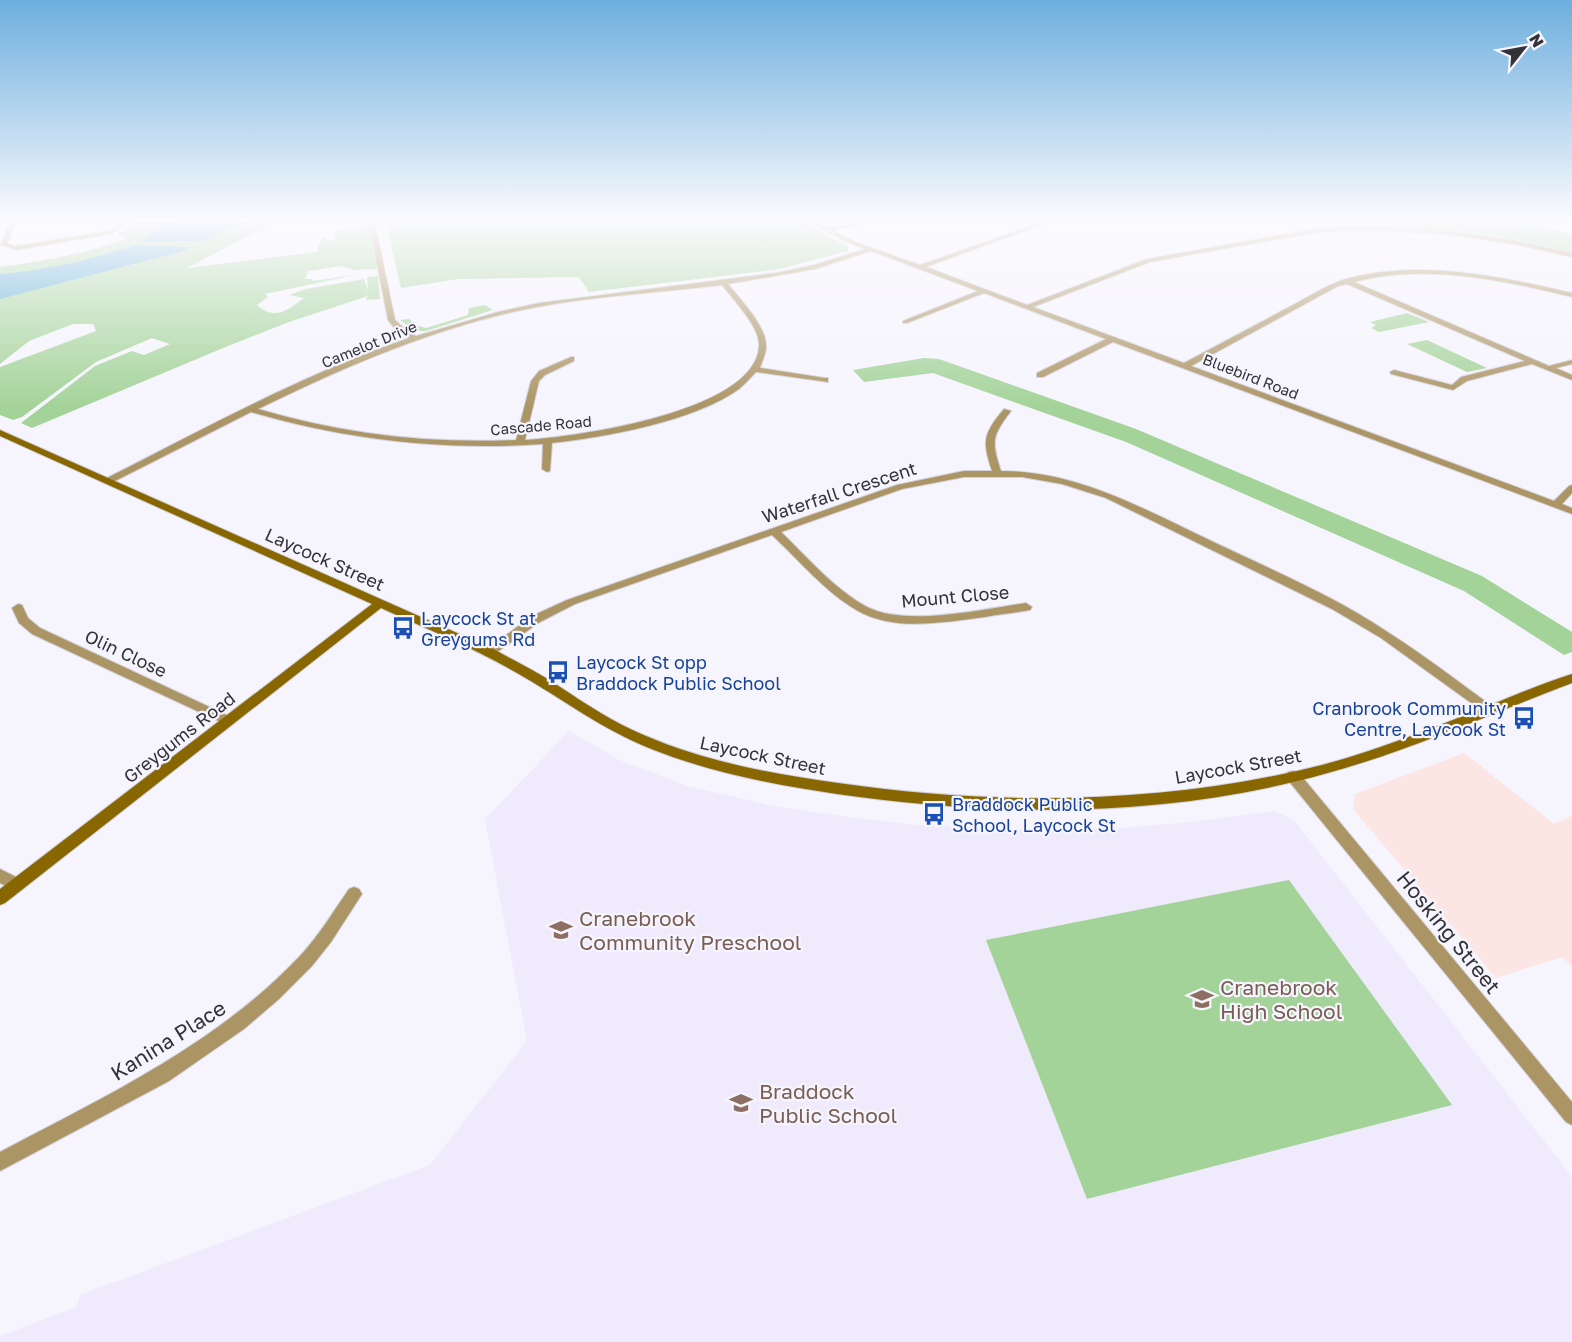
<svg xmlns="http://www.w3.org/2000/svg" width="1572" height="1342" viewBox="0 0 1572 1342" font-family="'Golos Text',sans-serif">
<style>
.commercial{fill:#fbe6e3}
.built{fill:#efeafc}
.green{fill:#a4d399}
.water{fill:#55a8d0}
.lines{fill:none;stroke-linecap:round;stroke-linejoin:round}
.street-casing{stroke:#d3d1d9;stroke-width:2}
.secondary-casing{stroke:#d3d1d9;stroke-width:2}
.street{fill:#ac9564;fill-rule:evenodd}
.secondary{fill:#860;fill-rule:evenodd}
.labels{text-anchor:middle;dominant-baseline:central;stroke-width:4.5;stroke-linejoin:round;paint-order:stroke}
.far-street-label{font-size:15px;fill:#333237;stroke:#f6f4fd}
.street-label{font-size:18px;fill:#333237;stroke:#f6f4fd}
.transit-label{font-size:18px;fill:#164399;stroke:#f6f4fd;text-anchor:start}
.near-education-label{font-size:21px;fill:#785e54;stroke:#f6f4fd;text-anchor:start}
.near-street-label{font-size:21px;fill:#333237;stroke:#f6f4fd}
</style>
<rect width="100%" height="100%" fill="#f6f4fd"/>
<!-- commercial -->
<path class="commercial" d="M1464,753L1554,824L1572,816V966L1562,957L1496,978L1353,809L1355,794Z"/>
<!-- built -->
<path class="built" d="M569,731L619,760L687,786L772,806L848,817L916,825L1027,830L1120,828L1193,822L1273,811L1293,819L1572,1177V1342H0V1336L77,1307L80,1295L430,1165L527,1041L485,819Z"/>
<!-- green -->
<g class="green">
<path d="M134,219H281L187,268L318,252V246L323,238H327V241L336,239L333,235L337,230L369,226L377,269L353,270L342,266L308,271L305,279H312V281L355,275L265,294L268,297L257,305C275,321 288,310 304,298L289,295L306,289L364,279L368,291L367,277L378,276L380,299L366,300L368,296L289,322L228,346L32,428L21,423L95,366L132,351L144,355L170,344L152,338L96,362L22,417L13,420L0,415V367L96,331L93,324H73L29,341L0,364V267C43,261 85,254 126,239L117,233L133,228Z"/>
<path d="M385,219H798L848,247V251L780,269L589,292L579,277L458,279L401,288Z"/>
<path d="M1386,219H1506L1572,234V253L1493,236L1397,226Z"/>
<path d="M485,305L493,310L426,331H415L400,320L409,319L418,326L426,328L468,315L469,308Z"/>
<path d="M1407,313L1429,322L1379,332L1371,328L1376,325L1370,322Z"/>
<path d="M1427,340L1487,368L1467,372L1407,344Z"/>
<path d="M924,358L939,359L1136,429L1482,576L1572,632V652L1564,655L1464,591L1126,442L933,373L864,382L853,370Z"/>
<path d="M1289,880L1452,1105L1087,1199L986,940Z"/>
</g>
<!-- water -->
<g class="water">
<path d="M176,219H244L213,238L202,241L140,242L155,230Z"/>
<path d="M135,245L189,247L187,250L0,299V274C46,270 91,260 135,245Z"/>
</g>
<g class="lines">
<!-- street casing -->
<g class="street-casing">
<g id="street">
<path d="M11,219H17L7,244L16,246L109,231L120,224V219H126V225L111,234L16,250L1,245Z"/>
<path d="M368,219H374L395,320L403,327L416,336L498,312L539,303L776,273L814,265L865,249L849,243L804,219C814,219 818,225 827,227C837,229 869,219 884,219L832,230L853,241L920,265L1050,219H1058L926,267L1027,305L1147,259L1319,228L1370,226L1446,230L1518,241L1572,253V257L1518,245L1446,234L1370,230L1319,232L1150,262L1033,307L1184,363C1220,344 1257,324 1293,305C1310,296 1328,284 1346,279C1419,259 1500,276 1572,293V297C1503,280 1424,263 1354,282L1549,366L1572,360V364L1556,368L1572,375V380L1532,364L1467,381L1453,390L1391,374L1390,372L1394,370L1452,385L1461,377L1525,361L1347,284L1338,286L1191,366L1554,501L1569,486L1572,485V493L1562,504L1572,508V514L1113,342L1043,377H1037V373L1106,339L984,293L907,323H903V321L978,291L871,251L815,269L728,284C740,299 766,326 766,345C767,352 762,361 760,368L825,378H828V382L756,372C750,378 745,384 739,389C695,421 606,437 552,443L550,471L547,472L542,469L543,444C443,451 347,440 251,412L111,483H105V479C204,429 303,374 409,338L397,331L388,320ZM722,285C733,299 761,328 759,347C754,412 576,437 525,440L539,381L545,375L574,361V357H571L539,371L531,381L516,440C428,444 342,434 258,409C336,371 415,336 500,315C572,297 648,294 722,285Z"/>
<path d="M1004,409L1011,411C992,436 991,441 1001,471C1075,471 1138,506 1203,537C1265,567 1331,594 1389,633C1425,656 1459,682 1493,707L1495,710L1493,713H1485L1381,638L1332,609L1106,498L1062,484L1022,477H964L902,489L781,532C808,558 834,589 867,607C906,627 984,609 1026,603L1032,607L1030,610C1015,613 1000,614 985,617C945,622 895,632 858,611C825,592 800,561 772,535L575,604L540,622L493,655L489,656L483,652L532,616L567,600L897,485L964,471H992C982,441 983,434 1004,409Z"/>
<path d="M18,604L22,605L28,618L40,628L233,718L235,721L233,724H225L32,634L19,623L12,608Z"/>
<path d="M1293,771L1298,772L1572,1102V1125L1566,1122L1288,780L1286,776L1288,772Z"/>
<path d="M0,869L22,880L25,885L22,890L17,892L0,883Z"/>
<path d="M354,887L359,889L362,894L331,942L312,966L279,999L244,1029L169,1081L0,1171V1152C106,1096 217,1044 300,956C319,936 333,912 349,889Z"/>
</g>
</g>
<!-- secondary casing -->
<g class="secondary-casing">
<path id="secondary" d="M0,430L493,649C515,661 537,672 557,685C586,704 614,723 646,736C707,762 773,774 838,783C997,806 1165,805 1322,765C1382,749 1440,725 1498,702C1522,692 1547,682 1572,674V683C1490,714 1409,751 1324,774C1168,818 997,817 837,794C775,785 713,773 654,750C604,731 563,699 517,673C474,648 427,629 381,608L5,903L0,905V889L372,604L0,436Z"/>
</g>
<!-- street -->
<use href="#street" class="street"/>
<!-- secondary -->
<use href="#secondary" class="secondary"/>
</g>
<!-- sky -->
<linearGradient id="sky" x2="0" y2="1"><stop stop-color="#6dafde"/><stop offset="0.54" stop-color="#fbfafe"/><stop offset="1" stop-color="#fbfafe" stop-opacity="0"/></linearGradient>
<rect width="1572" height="407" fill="url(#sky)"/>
<!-- icons -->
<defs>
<g id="bus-bare" transform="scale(1.8)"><path d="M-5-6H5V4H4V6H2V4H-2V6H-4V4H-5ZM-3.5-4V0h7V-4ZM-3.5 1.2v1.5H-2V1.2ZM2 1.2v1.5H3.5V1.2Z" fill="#1a4fb4" stroke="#f6f4fd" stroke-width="2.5" paint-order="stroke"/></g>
<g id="school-bare" transform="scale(1.8)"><path d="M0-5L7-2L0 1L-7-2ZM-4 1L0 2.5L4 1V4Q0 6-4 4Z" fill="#8d6e63" stroke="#f6f4fd" stroke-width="2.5" paint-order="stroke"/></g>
</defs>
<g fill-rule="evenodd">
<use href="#bus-bare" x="403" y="628"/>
<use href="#bus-bare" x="558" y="672"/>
<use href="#bus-bare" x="1524" y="718"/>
<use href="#bus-bare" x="934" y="814"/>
<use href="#school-bare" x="561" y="930"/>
<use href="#school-bare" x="1202" y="999"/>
<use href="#school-bare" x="741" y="1103"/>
</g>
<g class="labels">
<!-- far-street labels -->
<g class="far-street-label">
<text transform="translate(369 344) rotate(-22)">Camelot Drive</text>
<text transform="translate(1251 376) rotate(21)">Bluebird Road</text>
<text transform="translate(541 425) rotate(-5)">Cascade Road</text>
</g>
<!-- street labels -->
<g class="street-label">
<text transform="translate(839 492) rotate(-18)">Waterfall Crescent</text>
<text transform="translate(325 559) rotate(24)">Laycock Street</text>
<text transform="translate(955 596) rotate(-5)">Mount Close</text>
<text transform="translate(126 653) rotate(25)">Olin Close</text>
<text transform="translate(179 737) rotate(-38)">Greygums Road</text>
<text transform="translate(763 755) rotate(12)">Laycock Street</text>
<text transform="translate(1238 766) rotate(-10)">Laycock Street</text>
</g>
<!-- transit labels -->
<g class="transit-label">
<text x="421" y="618">Laycock St at<tspan x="421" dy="21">Greygums Rd</tspan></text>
<text x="576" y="662">Laycock St opp<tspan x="576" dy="21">Braddock Public School</tspan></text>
<text x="1506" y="708" text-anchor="end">Cranbrook Community<tspan x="1506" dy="21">Centre, Laycook St</tspan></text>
<text x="952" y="804">Braddock Public<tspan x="952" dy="21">School, Laycock St</tspan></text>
</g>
<!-- near-education labels -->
<g class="near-education-label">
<text x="579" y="918">Cranebrook<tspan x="579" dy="24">Community Preschool</tspan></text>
<text x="1220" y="987">Cranebrook<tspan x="1220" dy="24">High School</tspan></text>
<text x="759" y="1091">Braddock<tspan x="759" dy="24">Public School</tspan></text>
</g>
<!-- near-street labels -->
<g class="near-street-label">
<text transform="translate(1449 932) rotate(51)">Hosking Street</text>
<text transform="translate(168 1040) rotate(-32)">Kanina Place</text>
</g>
</g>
<!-- north arrow -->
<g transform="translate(1524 48) rotate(59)" stroke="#f6f4fd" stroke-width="4.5" paint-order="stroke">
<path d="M0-4.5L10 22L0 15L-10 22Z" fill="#333237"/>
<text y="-9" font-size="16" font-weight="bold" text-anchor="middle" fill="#333237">N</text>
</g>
</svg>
